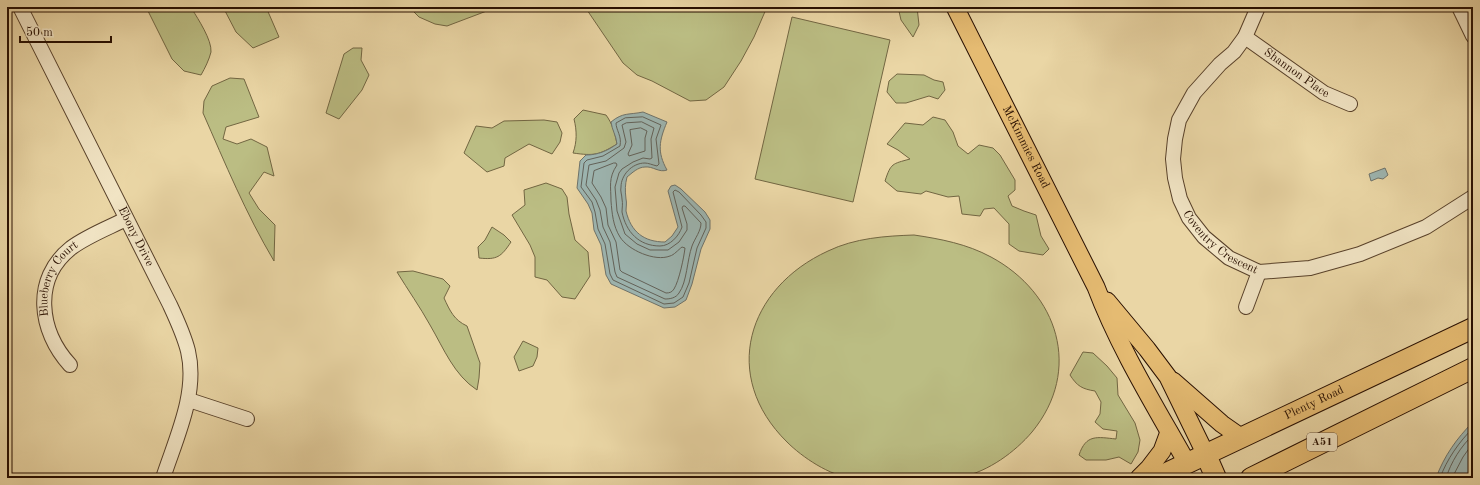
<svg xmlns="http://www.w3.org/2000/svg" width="1480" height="485" viewBox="0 0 1480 485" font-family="'Old Standard TT',serif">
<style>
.green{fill:#bbbd83;stroke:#726642}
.water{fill:#9db6b2;stroke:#6e736b}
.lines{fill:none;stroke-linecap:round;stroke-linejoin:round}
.shore{stroke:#62625a;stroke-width:1}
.minor-casing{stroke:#58412a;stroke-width:16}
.major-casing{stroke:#280f01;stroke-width:19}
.highway-casing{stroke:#280f01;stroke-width:22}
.minor{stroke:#f1e4c4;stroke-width:14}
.major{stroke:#e5bb72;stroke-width:17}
.highway{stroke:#e5bb72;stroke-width:20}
.labels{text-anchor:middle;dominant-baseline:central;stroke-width:3;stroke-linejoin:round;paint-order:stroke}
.shield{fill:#f1e4c4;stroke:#644f3c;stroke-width:1}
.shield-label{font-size:11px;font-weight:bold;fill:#280f01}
.street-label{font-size:12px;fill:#280f01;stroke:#f1e4c4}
</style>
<rect width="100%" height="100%" fill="#ead6a5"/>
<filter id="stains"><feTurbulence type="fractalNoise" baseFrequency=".005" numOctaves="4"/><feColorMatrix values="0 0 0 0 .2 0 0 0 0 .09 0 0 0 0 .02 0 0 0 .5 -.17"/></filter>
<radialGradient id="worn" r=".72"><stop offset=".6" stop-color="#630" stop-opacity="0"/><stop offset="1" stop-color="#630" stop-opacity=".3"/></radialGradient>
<!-- green -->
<g class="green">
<path d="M146,7H189L192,9C198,19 212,40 211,52C209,60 205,68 201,75L184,71L172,59Z"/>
<path d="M223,7H266L279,37L253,48L236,32Z"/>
<path d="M419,7L432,8L522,7L520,8L492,9L447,26L435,24L419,17L414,12Z"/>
<path d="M585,7H767L754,37L741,61L724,87L706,100L690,101L652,81L637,75L623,63Z"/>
<path d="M898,7H917L919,25L913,37L901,20Z"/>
<path d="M792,17L890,40L853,202L755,179Z"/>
<path d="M353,48H362L361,60L369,75L362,90L339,119L326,113L344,54Z"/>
<path d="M897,74L924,75L934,80L943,82L945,90L938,99L929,96L906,103H896L887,92L889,81Z"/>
<path d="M230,78L244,79L259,117L226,127L223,139L237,144L251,139L267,147L274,176L264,172L249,193L259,209L275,225L274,261C246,214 225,163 203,113L204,101L212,86Z"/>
<path d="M583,110L606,115C612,123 615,133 617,144C599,155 594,156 573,153C577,142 577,131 574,119Z"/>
<path d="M933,117L945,120L953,132L958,146L968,154L979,145L993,148L1000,155L1015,180V190L1008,196L1012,206L1024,211L1036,215L1041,236L1049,249L1043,255L1019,251L1009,244V224L994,208L984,209L980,216L962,214L959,196L948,197L926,191L921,194L897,191L885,181C891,163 892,164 910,159L898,150L887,144L905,123L923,125Z"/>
<path d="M544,120L557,122L562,133L560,142L552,154L529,144L505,158L504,166L487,172L464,153L476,126L492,128L504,121Z"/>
<path d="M546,183L562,189L567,197L569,214L575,240L588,252L590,276L575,299L562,297L547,280L535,277V257L530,245L512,215L525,205L524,190Z"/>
<path d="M492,227L504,235L511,242C501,257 497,260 479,258L478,247L485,240Z"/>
<path d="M914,235C941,239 967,244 991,257C1058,293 1083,370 1032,432C1015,452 989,471 962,477C950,480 935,478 923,478C906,478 890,478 874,478C866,478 859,479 852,478C830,476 802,457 787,442C720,376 747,288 828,251C855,238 885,236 914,235Z"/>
<path d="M413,271L443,279L450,286L444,298C450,311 454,320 467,326L480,363L479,378L477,390C454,375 444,349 430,325C420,307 408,290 397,272Z"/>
<path d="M523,341L538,348L537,357L533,366L519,371L514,357Z"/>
<path d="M1083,352L1093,353L1107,366L1117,378L1118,395L1135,423L1140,440L1138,452L1131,464L1119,457L1106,460H1086L1079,455C1086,434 1097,437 1116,439L1117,431L1103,429L1095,422L1100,414L1101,402L1095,391C1082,389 1077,386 1070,375Z"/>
</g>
<!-- water -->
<g class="water">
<path d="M643,112L667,122C659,141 657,152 667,170C659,173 653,166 645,167C638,167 632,173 627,177C625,185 625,190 626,199C627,203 626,207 626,211C631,232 644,242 665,242L672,236L678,227L668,191L671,186L675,185L681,189L705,212L710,220V229L701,249L692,284L686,300L675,307L664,308L611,284L606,275L601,245L594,230L592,213L588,204L577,188L580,161L586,155C598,155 607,151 617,144C616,135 612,130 611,122C623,112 629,115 643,112Z"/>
<path d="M1385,168L1388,175L1383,179L1378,178L1371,181L1369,174Z"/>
<path d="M1473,422V478H1436C1444,456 1457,438 1473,422Z"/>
</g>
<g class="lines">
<!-- shore -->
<g class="shore">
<path d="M643,117L661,125L656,139L659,164L657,166C653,165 648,163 645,163C632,163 621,175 621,187C620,191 622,195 622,199C623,204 622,208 622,212C626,232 639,246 660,246C670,246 679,236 682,227L673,192L675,190L679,192L701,215L706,222V228L697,248L689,283L683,297L674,303L664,304L613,280L610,274L605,244L598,229L595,212L592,202L581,187L584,163L587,160L603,156L620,146C622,136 616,130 616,123L625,118Z"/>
<path d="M642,122L654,128L651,139L652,158L650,159L643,158L633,162L622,169L619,173L615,187L617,211L625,234L637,244L650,250H668L679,242L687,230V224L682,208L683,206H685L701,223C701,231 695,238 692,246C687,260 687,282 679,293C676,298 670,299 665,299L617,277L615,272L610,242L603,227L600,210L596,200L586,185L589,165L606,161L624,148L626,142L622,125L626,123Z"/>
<path d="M641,128L647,131L645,138V151L629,156L628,154L632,145L630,130Z"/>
<path d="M614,163H616L617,165C608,178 611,187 611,201C612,213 613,226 620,237C628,250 655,262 670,256C674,255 678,250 682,247L685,248C684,257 679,281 674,289C672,292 670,293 666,293L622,272L620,270L616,242L608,225L606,208L601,197L592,183L594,171Z"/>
<path d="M1440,478C1447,459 1459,442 1473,428"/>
<path d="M1446,478C1451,462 1461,446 1473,435"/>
<path d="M1452,478L1463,457L1473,443"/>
</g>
<!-- minor casing -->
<g class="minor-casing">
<g id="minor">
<path id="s1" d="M20,7L170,305C177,320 184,335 188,351C198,393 176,438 163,478"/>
<path id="s2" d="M1258,7L1245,37L1234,52L1220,64L1194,93L1179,120L1175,139L1173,159L1175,178L1180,199L1189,218L1204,237L1229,258L1259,272L1310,268L1360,254L1426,227L1473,197"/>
<path d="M1459,7L1473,36"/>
<path id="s3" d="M1245,37L1324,93L1350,104"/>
<path d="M1246,307L1259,272"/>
<path id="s4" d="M70,365C39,331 32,279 71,248C87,236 108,228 126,219"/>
<path d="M189,400L247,419"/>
</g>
</g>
<!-- major casing -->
<g class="major-casing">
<g id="major">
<path id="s5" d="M955,7L1096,287C1119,348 1155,406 1187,463"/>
<path d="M1107,301L1147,349L1168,377L1206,455"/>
<path d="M1173,381L1222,424L1242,438"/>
<path d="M1139,478L1149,468L1162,451L1169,432"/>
</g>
</g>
<!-- highway casing -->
<g class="highway-casing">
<g id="highway">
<path d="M1206,455L1216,478"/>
<path id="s6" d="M1156,478L1473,328"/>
<path d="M1251,478L1473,368"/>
</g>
</g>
<!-- minor -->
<use href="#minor" class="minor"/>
<!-- major -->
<use href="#major" class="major"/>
<!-- highway -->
<use href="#highway" class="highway"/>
</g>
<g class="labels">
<!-- shield labels -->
<rect class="shield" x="1307" y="433" width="30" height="18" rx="3"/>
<g class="shield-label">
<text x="1322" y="442">A51</text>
</g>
<!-- street labels -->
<g class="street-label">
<text stroke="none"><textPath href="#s3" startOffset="63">Shannon Place</textPath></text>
<text stroke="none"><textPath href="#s5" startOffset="157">McKimmies Road</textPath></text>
<text stroke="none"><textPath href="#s1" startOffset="257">Ebony Drive</textPath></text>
<text stroke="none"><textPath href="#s2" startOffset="281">Coventry Crescent</textPath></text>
<text stroke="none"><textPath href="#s4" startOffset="97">Blueberry Court</textPath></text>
<text stroke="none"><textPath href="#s6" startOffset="175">Plenty Road</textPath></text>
</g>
</g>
<!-- margin -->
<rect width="1480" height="485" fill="none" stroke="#ead6a5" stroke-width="24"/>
<rect x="8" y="8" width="1464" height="469" fill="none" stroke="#280f01" stroke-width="2"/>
<rect x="12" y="12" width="1456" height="461" fill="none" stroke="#280f01"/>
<!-- scale -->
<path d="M20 36v6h91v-6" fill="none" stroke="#280f01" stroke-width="2"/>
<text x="26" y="36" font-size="12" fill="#280f01" stroke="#f1e4c4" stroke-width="3" paint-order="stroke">50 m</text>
<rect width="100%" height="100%" filter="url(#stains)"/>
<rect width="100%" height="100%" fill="url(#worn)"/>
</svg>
